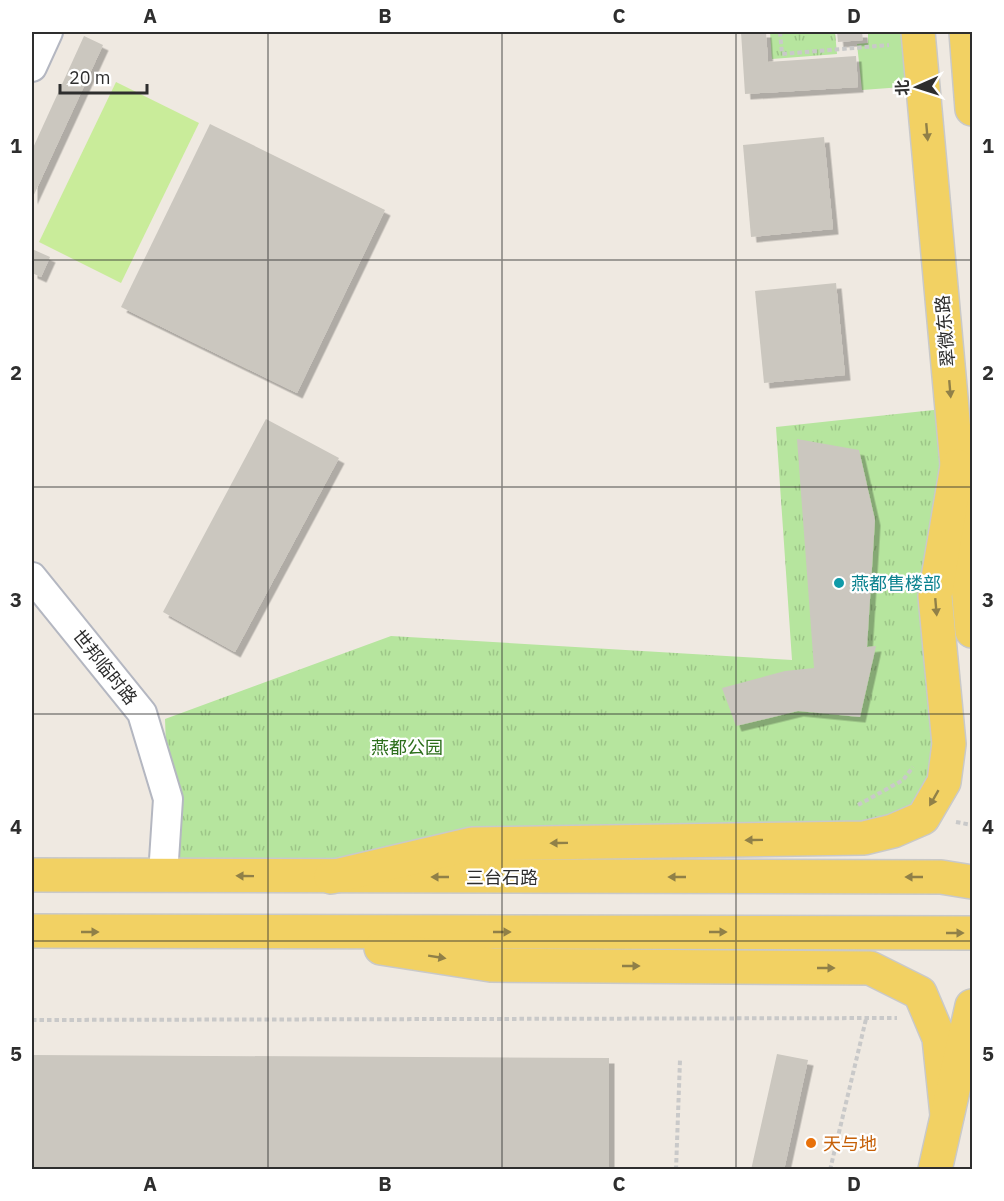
<svg xmlns="http://www.w3.org/2000/svg" width="1004" height="1201" viewBox="0 0 1004 1201" font-family="'IBM Plex Sans','Noto Sans SC',sans-serif">
<style>
.grass{fill:#b6e59e}
.park{fill:url(#park-tufts)}
.pitch{fill:#c9ec9a}
.building{fill:#cbc7bf;filter:url(#shadow)}
.lines{fill:none;stroke-linecap:round;stroke-linejoin:round}
.street-casing{stroke:#b4b7c1;stroke-width:32}
.primary-casing{stroke:#c9c9c9;stroke-width:36}
.path{stroke:#c9c9c9;stroke-width:4;stroke-dasharray:4.5 3;stroke-linecap:butt}
.street{stroke:#fff;stroke-width:28}
.primary{stroke:#f2d163;stroke-width:33}
.oneway{fill:#908048}
.grid{fill:none;stroke:#2e2e2e;stroke-width:1.5;stroke-opacity:0.55}
.culture-dot{fill:#0f9aa8;stroke:#fff;stroke-width:2}
.food-dot{fill:#e8710a;stroke:#fff;stroke-width:2}
.labels{text-anchor:middle;dominant-baseline:central;stroke-width:4.5;stroke-linejoin:round;paint-order:stroke}
.street-label{font-size:18px;fill:#2e2e2e;stroke:#fff}
.culture-label{font-size:18px;fill:#0d838f;stroke:#fff;text-anchor:start}
.park-label{font-size:18px;fill:#2c6e1b;stroke:#fff}
.food-label{font-size:18px;fill:#c56008;stroke:#fff;text-anchor:start}
.neatline{fill:none;stroke:#2e2e2e;stroke-width:2}
.grid-label{font-size:20px;text-anchor:middle;font-weight:bold;fill:#2e2e2e}
</style>
<defs>
<pattern id="park-tufts" width="24" height="20" patternUnits="userSpaceOnUse" patternTransform="scale(1.5)"><rect width="24" height="20" fill="#b6e59e"/><path d="M3 7l-1-3M5 7V3M7 7l1-3M15 17l-1-3M17 17v-4M19 17l1-3" fill="none" stroke="#9dc588"/></pattern>
<filter id="shadow"><feDropShadow dx="5.5" dy="5.5" stdDeviation="0" flood-color="#0004"/></filter>
</defs>
<rect width="100%" height="100%" fill="#efe9e1"/>
<!-- grass -->
<path class="grass" d="M868,32H911L916,86L862,90L857,44L868,43Z"/>
<!-- park -->
<g class="park">
<path d="M770,32H835L837,54L772,59Z"/>
<path d="M952,408L943,782L893,831L472,844L331,877L163,875L168,799L165,719L391,636L792,660L776,427Z"/>
</g>
<!-- pitch -->
<path class="pitch" d="M116,82L199,123L121,283L39,242Z"/>
<!-- building -->
<g class="building">
<path d="M741,32H766L768,62L856,56L858,87L745,94Z"/>
<path d="M837,32H862L863,40L838,42Z"/>
<path d="M84,36L103,45L32,199V150Z"/>
<path d="M210,124L385,210L297,393L121,307Z"/>
<path d="M824,137L833,229L751,237L743,145Z"/>
<path d="M32,249L50,257L41,277L32,273Z"/>
<path d="M836,283L845,375L764,383L755,291Z"/>
<path d="M266,419L339,458L235,652L163,612Z"/>
<path d="M797,439L859,450L875,520L867,647L876,646L860,717L798,711L736,726L722,688L785,671L814,668Z"/>
<path d="M777,1054L808,1060L784,1170H751Z"/>
<path d="M32,1055L609,1058V1170H32Z"/>
</g>
<g class="lines">
<!-- street casing -->
<g class="street-casing">
<g id="street">
<path d="M32,67L48,32"/>
<path d="M32,577L142,713L168,799L163,875"/>
</g>
</g>
<!-- primary casing -->
<g class="primary-casing">
<g id="primary">
<path d="M918,32L972,631"/>
<path d="M966,32L972,109"/>
<path d="M32,875L941,877L972,882"/>
<path d="M331,877L472,844L864,838L893,831L923,818L944,782L949,744L935,596L957,466"/>
<path d="M32,931L972,933"/>
<path d="M381,948L491,965L870,968L920,993L939,1038L947,1115"/>
<path d="M935,1170L972,1006"/>
</g>
</g>
<!-- path -->
<g class="path">
<path d="M780,32L782,54L889,45"/>
<path d="M858,805L903,780L913,767"/>
<path d="M956,822L972,825"/>
<path d="M32,1020L897,1018"/>
<path d="M676,1170L680,1060"/>
<path d="M830,1170L866,1019"/>
</g>
<!-- street -->
<use href="#street" class="street"/>
<!-- primary -->
<use href="#primary" class="primary"/>
</g>
<!-- one-way arrows -->
<defs><path id="oneway-solid" d="M-6-.8H1V-3.2L6.5 0L1 3.2V.8H-6Z" transform="scale(1.5)"/></defs>
<g class="oneway">
<use href="#oneway-solid" transform="translate(927 132) rotate(85)"/>
<use href="#oneway-solid" transform="translate(950 389) rotate(85)"/>
<use href="#oneway-solid" transform="translate(936 607) rotate(85)"/>
<use href="#oneway-solid" transform="translate(934 798) rotate(120)"/>
<use href="#oneway-solid" transform="translate(754 840) rotate(179)"/>
<use href="#oneway-solid" transform="translate(559 843) rotate(179)"/>
<use href="#oneway-solid" transform="translate(245 876) rotate(-179)"/>
<use href="#oneway-solid" transform="translate(440 877) rotate(180)"/>
<use href="#oneway-solid" transform="translate(677 877) rotate(180)"/>
<use href="#oneway-solid" transform="translate(914 877) rotate(180)"/>
<use href="#oneway-solid" transform="translate(90 932)"/>
<use href="#oneway-solid" transform="translate(502 932)"/>
<use href="#oneway-solid" transform="translate(718 932)"/>
<use href="#oneway-solid" transform="translate(955 933)"/>
<use href="#oneway-solid" transform="translate(437 957) rotate(9)"/>
<use href="#oneway-solid" transform="translate(631 966)"/>
<use href="#oneway-solid" transform="translate(826 968)"/>
</g>
<!-- grid -->
<path class="grid" d="M268,32V1170M502,32V1170M736,32V1170M32,260H972M32,487H972M32,714H972M32,941H972"/>
<!-- markers -->
<circle class="culture-dot" cx="839" cy="583" r="6"/>
<circle class="food-dot" cx="811" cy="1143" r="6"/>
<g class="labels">
<!-- street labels -->
<g class="street-label">
<text transform="translate(945 331) rotate(-95)">翠微东路</text>
<text transform="translate(105 667) rotate(51)">世邦临时路</text>
<text x="502" y="877">三台石路</text>
</g>
<!-- culture labels -->
<g class="culture-label">
<text x="851" y="583">燕都售楼部</text>
</g>
<!-- park labels -->
<g class="park-label">
<text x="407" y="747">燕都公园</text>
</g>
<!-- food labels -->
<g class="food-label">
<text x="823" y="1143">天与地</text>
</g>
</g>
<!-- border -->
<rect width="1004" height="1201" fill="none" stroke="#ffffff" stroke-width="66"/>
<!-- north arrow -->
<g transform="translate(917 87) rotate(267)" stroke="#ffffff" stroke-width="4.5" paint-order="stroke">
<path d="M0-4.5L10 22L0 15L-10 22Z" fill="#2e2e2e"/>
<text y="-9" font-size="16" font-weight="bold" text-anchor="middle" fill="#2e2e2e">北</text>
</g>
<!-- scale -->
<path d="M60 84v9h87v-9" fill="none" stroke="#2e2e2e" stroke-width="3"/>
<text x="69" y="84" font-size="18" fill="#2e2e2e" stroke="#ffffff" stroke-width="4.5" paint-order="stroke">20 m</text>
<rect x="33" y="33" width="938" height="1135" class="neatline"/>
<g class="grid-label">
<text x="150" y="23">A</text>
<text x="385" y="23">B</text>
<text x="619" y="23">C</text>
<text x="854" y="23">D</text>
<text x="16" y="153">1</text>
<text x="988" y="153">1</text>
<text x="16" y="380">2</text>
<text x="988" y="380">2</text>
<text x="16" y="607">3</text>
<text x="988" y="607">3</text>
<text x="16" y="834">4</text>
<text x="988" y="834">4</text>
<text x="16" y="1061">5</text>
<text x="988" y="1061">5</text>
<text x="150" y="1191">A</text>
<text x="385" y="1191">B</text>
<text x="619" y="1191">C</text>
<text x="854" y="1191">D</text>
</g>
</svg>
